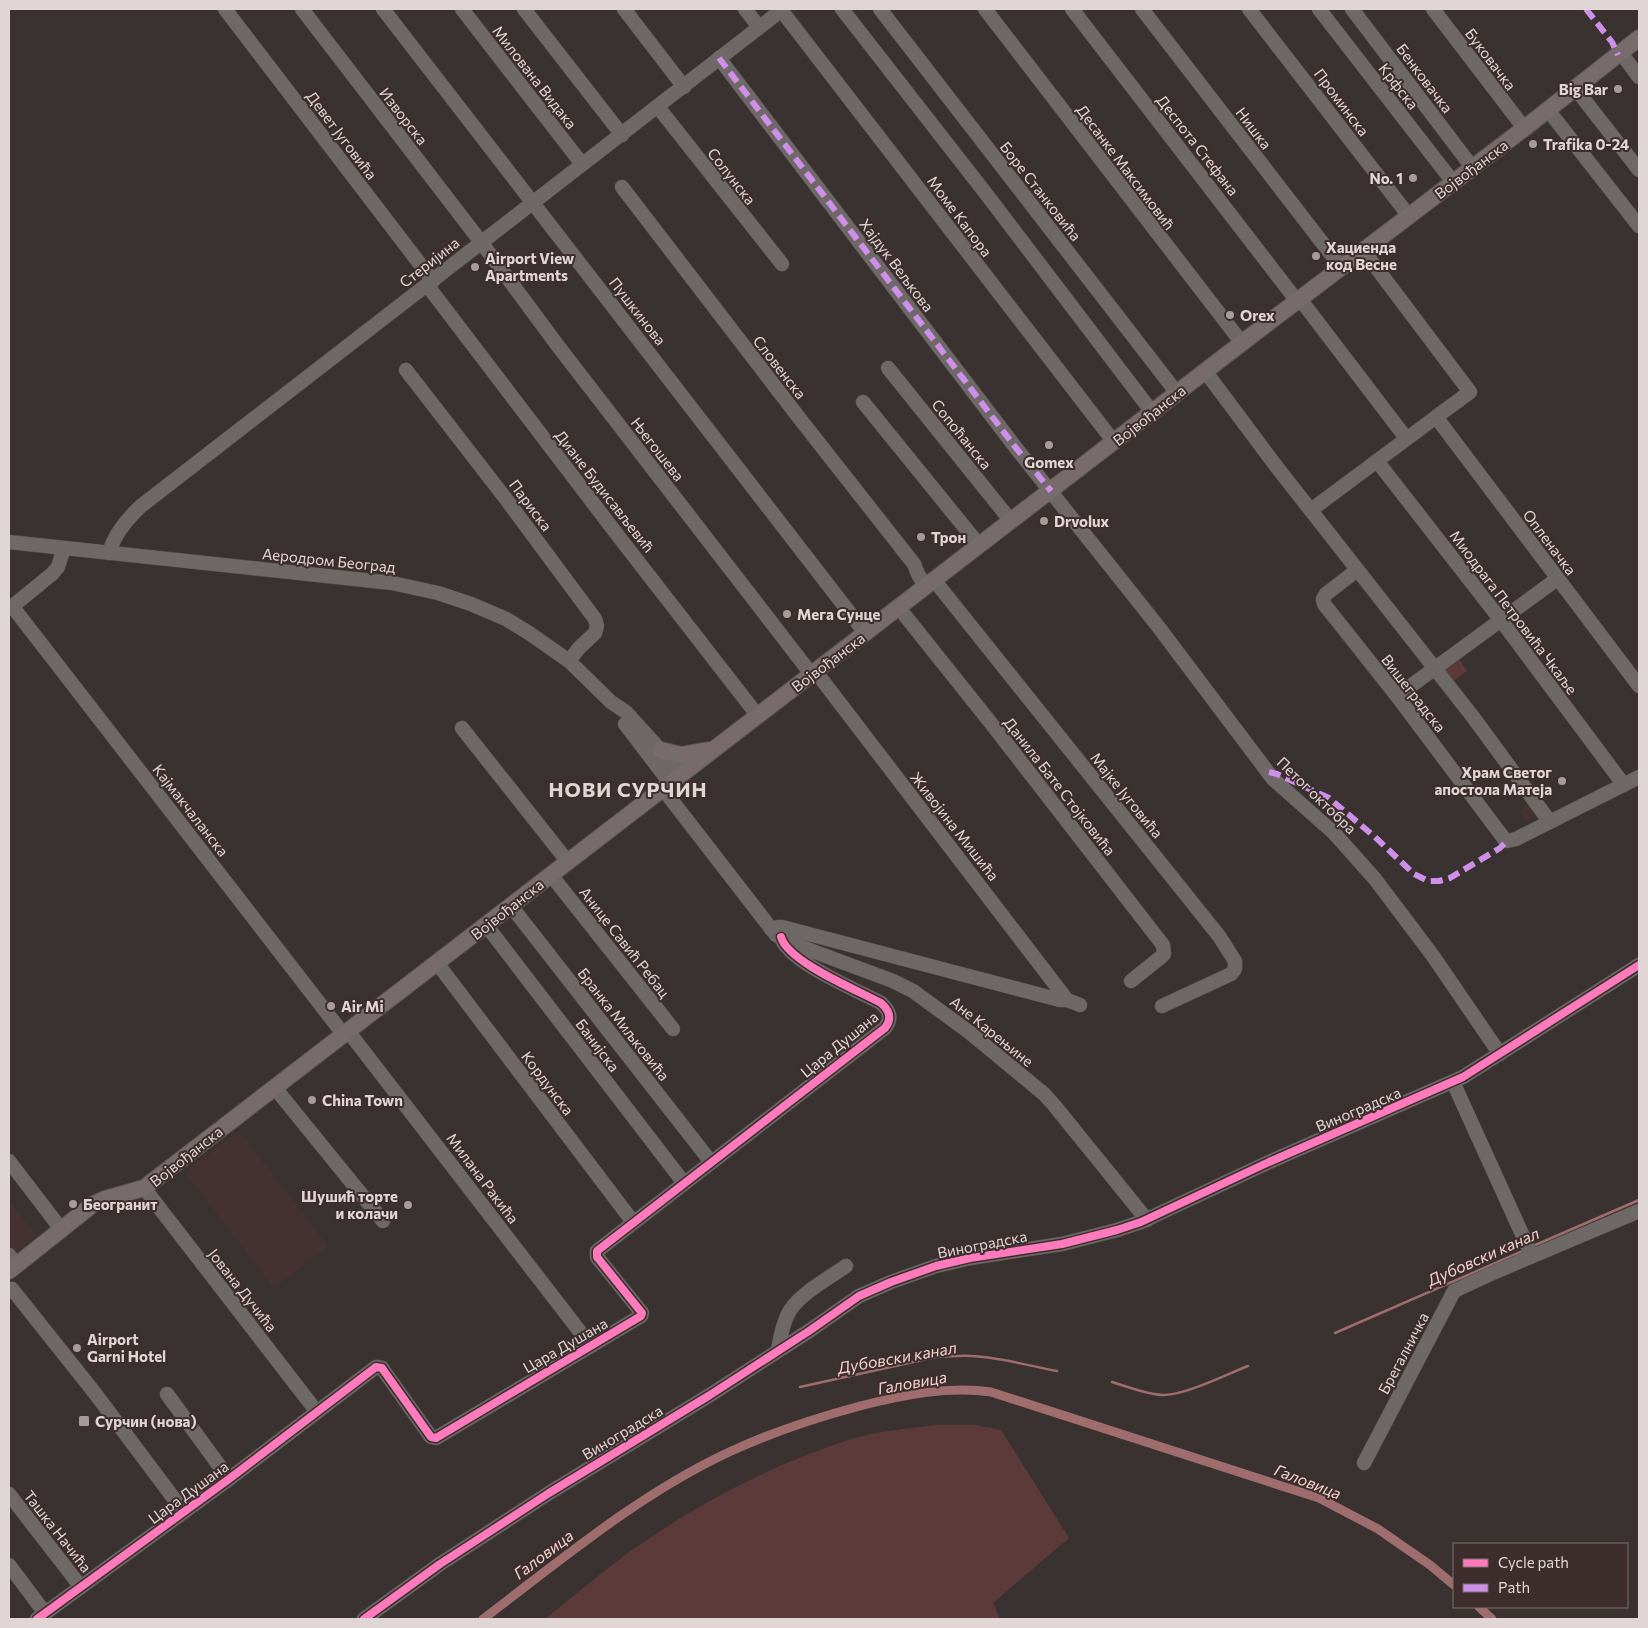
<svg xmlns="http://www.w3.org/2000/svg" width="1648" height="1628" viewBox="0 0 1648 1628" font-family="Commissioner,sans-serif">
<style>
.built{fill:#453131}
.green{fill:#5c3a3a}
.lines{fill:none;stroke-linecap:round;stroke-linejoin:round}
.stream{stroke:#9f6d6d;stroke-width:2.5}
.canal{stroke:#9f6d6d;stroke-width:9}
.minor-casing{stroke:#564f4e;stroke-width:15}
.major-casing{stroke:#564f4e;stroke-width:18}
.minor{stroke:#6e6867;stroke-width:14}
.major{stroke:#776b6b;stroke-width:16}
.quiet{stroke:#ce8fe9;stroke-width:6;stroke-dasharray:12 6;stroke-linecap:butt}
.cycleway-casing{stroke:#3d2e2d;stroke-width:11}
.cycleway{stroke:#fd7abc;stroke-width:8}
.poi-dot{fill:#a69d9b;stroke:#3d2e2d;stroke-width:2}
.labels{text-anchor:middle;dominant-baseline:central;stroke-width:4;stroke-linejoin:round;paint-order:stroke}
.street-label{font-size:15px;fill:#e0d6d5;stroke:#3d2e2d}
.poi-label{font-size:15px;font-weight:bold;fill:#e0d6d5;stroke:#3d2e2d;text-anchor:start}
.water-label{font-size:16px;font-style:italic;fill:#f5d2d1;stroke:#3d2e2d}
.district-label{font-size:20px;font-weight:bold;letter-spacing:1px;fill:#e0d6d5;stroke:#3d2e2d}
</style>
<rect width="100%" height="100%" fill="#3a3230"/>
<!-- built -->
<g class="built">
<path d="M1531,801L1540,812L1528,822L1518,811Z"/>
<path d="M239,1131L328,1246L274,1288L185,1172Z"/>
<path d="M9,1201L37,1236L12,1255L9,1251Z"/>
</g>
<!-- green -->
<g class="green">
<path d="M1459,659L1467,671L1453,681L1445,670Z"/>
<path d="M934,1425H976L1001,1430L1069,1538L993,1603L1000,1619H545C579,1592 613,1562 650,1538C712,1496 780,1462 851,1439C878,1431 907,1429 934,1425Z"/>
</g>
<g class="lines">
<!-- stream -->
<g class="stream">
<path d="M1533,1246L1639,1200"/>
<path d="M1335,1333L1523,1251"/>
<path d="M1112,1382C1129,1387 1147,1395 1164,1395C1188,1394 1225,1375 1248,1366"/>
<path d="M800,1387L936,1357C948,1357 960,1355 971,1356C1000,1357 1029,1366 1057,1371"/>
</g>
<!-- canal -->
<g class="canal">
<path d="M1479,1607L1492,1619"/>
<path d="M483,1619C561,1560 638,1495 727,1453C770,1433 815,1418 860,1406C903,1395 947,1386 991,1392L1319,1498L1378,1529L1430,1565L1454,1585"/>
</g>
<!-- minor casing -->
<g class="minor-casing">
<g id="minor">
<path d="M225,9L433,281"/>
<path d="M302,9L481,242L558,346L812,675"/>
<path d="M383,9L866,634"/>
<path d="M462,9L582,164"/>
<path d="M524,9L622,135"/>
<path d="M624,9L684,87"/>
<path d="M745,9L759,27"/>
<path d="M842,9L987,195L1152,412"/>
<path d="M880,9L1177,393"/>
<path d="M985,9L1242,343"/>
<path d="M1072,9L1297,301"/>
<path d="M1142,9L1341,267"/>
<path d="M1249,9L1409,216"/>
<path d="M1319,9L1453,182"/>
<path d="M1352,9L1472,167"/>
<path d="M1433,9L1524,128"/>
<path d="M781,10L1114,442"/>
<path d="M1621,53L1639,77"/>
<path d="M719,58L1016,448L1157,625L1273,779L1334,833L1375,879L1433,956L1500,1054"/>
<path d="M1575,88L1639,170"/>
<path d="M658,107L782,264"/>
<path d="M1548,110L1639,226"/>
<path d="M622,187L800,419L914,564L918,574L926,587"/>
<path d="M1363,250L1470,392L1436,417"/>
<path d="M427,285L619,537L758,716"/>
<path d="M1300,299L1406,438"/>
<path d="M888,368L1011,521"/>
<path d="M406,370L506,499L595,619L597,626L595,633L579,648L569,661"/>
<path d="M1205,371L1276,466L1473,717L1550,822"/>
<path d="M863,402L979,545"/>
<path d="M1377,461L1500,619L1624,785"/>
<path d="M1311,510L1436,417L1639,686"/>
<path d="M9,542L392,583L438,593L471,604L506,619L529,633L569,661L611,702L626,712L682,774"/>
<path d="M109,553C114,534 127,519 141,506L783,9"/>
<path d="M1357,570L1326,594L1323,599L1324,604L1397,696L1505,840L1507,841L1516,839L1639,777"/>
<path d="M934,580L1219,936L1235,961V969L1231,974L1162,1006"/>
<path d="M12,606L344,1035"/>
<path d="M899,608L994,727L1163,945L1164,954L1161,957L1131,981"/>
<path d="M9,609L52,574L58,567L64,548"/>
<path d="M816,672L1067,1000L1080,1005"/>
<path d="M1397,696L1557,579"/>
<path d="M625,724L670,783"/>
<path d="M462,728L568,862"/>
<path d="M663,789L776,935L807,949L893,981L913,991L969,1032L1044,1094L1054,1105L1147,1220"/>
<path d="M551,875L673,1029"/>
<path d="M511,906L711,1162"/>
<path d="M486,925L684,1183"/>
<path d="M771,929L778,927H782L1060,1000H1067"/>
<path d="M437,963L633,1222"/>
<path d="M348,1031L591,1346"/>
<path d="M1453,1082L1532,1256"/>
<path d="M275,1088L383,1221"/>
<path d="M9,1161L61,1229"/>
<path d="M144,1188L317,1412"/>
<path d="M9,1255L17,1265"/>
<path d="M12,1289L94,1392L184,1512"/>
<path d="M778,1350C780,1339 782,1327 787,1316C795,1296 828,1279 846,1266"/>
<path d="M167,1394L229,1479"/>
<path d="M1364,1463L1454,1291L1495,1272L1639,1211"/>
<path d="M9,1494L81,1587"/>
<path d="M9,1565L45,1613"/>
<path d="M37,1619L229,1479L376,1367L382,1368L384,1371L431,1437L436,1438L641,1316L642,1313L597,1257V1251L885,1028C892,1019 890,1011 881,1003C857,990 788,962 781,937"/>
<path d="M364,1619L440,1564L480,1538L549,1493L710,1395L809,1331L859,1296L891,1282L936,1266L970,1258L1062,1244L1117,1230L1141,1222L1269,1162L1463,1077L1639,965"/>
</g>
</g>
<!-- major casing -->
<g class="major-casing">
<g id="major">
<path d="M661,750L681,755L709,750"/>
<path d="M9,1271L92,1205L105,1199L144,1188L1247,339L1526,127L1639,38"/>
</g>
</g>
<!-- minor -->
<use href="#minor" class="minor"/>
<!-- major -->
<use href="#major" class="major"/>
<!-- quiet -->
<g class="quiet">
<path d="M1586,9L1612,42L1618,55"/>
<path d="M719,58L1016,448L1051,491"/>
<path d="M1269,772L1277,774L1329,798L1375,837L1414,874L1428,881H1439L1450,878L1500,848L1507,841"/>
</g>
<!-- cycleway casing -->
<g class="cycleway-casing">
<g id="cycleway">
<path d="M37,1619L229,1479L376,1367L382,1368L384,1371L431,1437L436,1438L641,1316L642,1313L597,1257V1251L885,1028C892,1019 890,1011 881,1003C857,990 788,962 781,937"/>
<path d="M364,1619L440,1564L480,1538L549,1493L710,1395L809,1331L859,1296L891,1282L936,1266L970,1258L1062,1244L1117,1230L1141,1222L1269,1162L1463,1077L1639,965"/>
</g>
</g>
<!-- cycleway -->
<use href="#cycleway" class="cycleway"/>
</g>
<!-- markers -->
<g class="poi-dot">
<circle cx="1618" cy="89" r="5"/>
<circle cx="1533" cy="144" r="5"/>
<circle cx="1413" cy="178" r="5"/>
<circle cx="1316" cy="256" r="5"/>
<circle cx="475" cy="267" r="5"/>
<circle cx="1230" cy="315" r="5"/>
<circle cx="1049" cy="445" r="5"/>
<circle cx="1044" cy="521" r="5"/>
<circle cx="921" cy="537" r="5"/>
<circle cx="787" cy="614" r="5"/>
<circle cx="1562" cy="781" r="5"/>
<circle cx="331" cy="1006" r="5"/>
<circle cx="312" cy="1100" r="5"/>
<circle cx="73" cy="1204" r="5"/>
<circle cx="408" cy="1205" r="5"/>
<circle cx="77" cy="1348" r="5"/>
<rect x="78" y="1415" width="12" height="12" rx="2.5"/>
</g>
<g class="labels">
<!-- street labels -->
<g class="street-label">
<text transform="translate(1491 59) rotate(53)">Буковачка</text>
<text transform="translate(535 77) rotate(52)">Милована Видака</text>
<text transform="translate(1425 78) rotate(53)">Бенковачка</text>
<text transform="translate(1399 86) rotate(52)">Крфска</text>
<text transform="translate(1342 102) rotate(53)">Проминска</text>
<text transform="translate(404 116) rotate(52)">Изворска</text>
<text transform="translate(1254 128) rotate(53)">Нишка</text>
<text transform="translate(342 135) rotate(53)">Девет Југовића</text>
<text transform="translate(1198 145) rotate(52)">Деспота Стефана</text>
<text transform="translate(1126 167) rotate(53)">Десанке Максимовић</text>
<text transform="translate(1471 169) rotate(-37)">Војвођанска</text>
<text transform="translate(732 176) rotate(52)">Солунска</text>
<text transform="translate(1041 191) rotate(52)">Боре Станковића</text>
<text transform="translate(960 216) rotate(53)">Моме Капора</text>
<text transform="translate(429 262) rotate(-38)">Стеријина</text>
<text transform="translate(897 265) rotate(53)">Хајдук Вељкова</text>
<text transform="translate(638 311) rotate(52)">Пушкинова</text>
<text transform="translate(780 367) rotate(52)">Словенска</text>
<text transform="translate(1149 415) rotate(-38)">Војвођанска</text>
<text transform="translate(962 434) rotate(51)">Сопоћанска</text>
<text transform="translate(658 449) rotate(52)">Његошева</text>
<text transform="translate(605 491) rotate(52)">Диане Будисављевић</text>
<text transform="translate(531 505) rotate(53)">Париска</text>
<text transform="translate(1550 542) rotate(53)">Опленачка</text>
<text transform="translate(329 560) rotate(6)">Аеродром Београд</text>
<text transform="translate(1514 612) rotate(53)">Миодрага Петровића Чкаље</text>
<text transform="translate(828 662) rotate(-37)">Војвођанска</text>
<text transform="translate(1414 693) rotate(52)">Вишеградска</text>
<text transform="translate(1060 786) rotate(52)">Данила Бате Стојковића</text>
<text transform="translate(1127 795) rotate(51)">Мајке Југовића</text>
<text transform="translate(1317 795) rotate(44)">Петог октобра</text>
<text transform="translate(191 810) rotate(52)">Кајмакчаланска</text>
<text transform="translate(955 826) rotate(52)">Живојина Мишића</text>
<text transform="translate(507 909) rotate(-38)">Војвођанска</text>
<text transform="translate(625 942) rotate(52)">Анице Савић Ребац</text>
<text transform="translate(624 1024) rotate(52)">Бранка Миљковића</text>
<text transform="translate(992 1031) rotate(39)">Ане Карењине</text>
<text transform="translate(839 1044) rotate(-39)">Цара Душана</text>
<text transform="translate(598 1045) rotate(53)">Банијска</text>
<text transform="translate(548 1083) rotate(53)">Кордунска</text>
<text transform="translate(1358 1109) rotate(-23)">Виноградска</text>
<text transform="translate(186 1156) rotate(-38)">Војвођанска</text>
<text transform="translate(483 1178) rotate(53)">Милана Ракића</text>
<text transform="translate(982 1244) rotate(-11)">Виноградска</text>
<text transform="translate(243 1290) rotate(52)">Јована Дучића</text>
<text transform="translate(565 1345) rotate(-30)">Цара Душана</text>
<text transform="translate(1403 1353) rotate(-62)">Брегалничка</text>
<text transform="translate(622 1432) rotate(-31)">Виноградска</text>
<text transform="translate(188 1492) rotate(-36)">Цара Душана</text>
<text transform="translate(58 1531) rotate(52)">Ташка Начића</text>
</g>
<!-- poi labels -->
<g class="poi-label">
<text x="1608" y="89" text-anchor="end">Big Bar</text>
<text x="1543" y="144">Trafika 0-24</text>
<text x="1403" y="178" text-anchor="end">No. 1</text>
<text x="1326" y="247">Хациенда<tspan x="1326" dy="17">код Весне</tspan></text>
<text x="485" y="258">Airport View<tspan x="485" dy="17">Apartments</tspan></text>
<text x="1240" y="315">Orex</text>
<text x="1049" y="462" text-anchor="middle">Gomex</text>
<text x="1054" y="521">Drvolux</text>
<text x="931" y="537">Трон</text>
<text x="797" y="614">Мега Сунце</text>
<text x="1552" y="772" text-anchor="end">Храм Светог<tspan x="1552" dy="17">апостола Матеја</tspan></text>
<text x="341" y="1006">Air Mi</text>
<text x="322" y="1100">China Town</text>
<text x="398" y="1196" text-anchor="end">Шушић торте<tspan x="398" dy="17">и колачи</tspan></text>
<text x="83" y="1204">Београнит</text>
<text x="87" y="1339">Airport<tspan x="87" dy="17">Garni Hotel</tspan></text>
<text x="95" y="1421">Сурчин (нова)</text>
</g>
<!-- water labels -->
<g class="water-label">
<text transform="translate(1483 1256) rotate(-24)">Дубовски канал</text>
<text transform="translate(897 1357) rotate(-10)">Дубовски канал</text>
<text transform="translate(912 1382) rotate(-10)">Галовица</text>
<text transform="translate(1308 1481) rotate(21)">Галовица</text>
<text transform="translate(543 1554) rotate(-37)">Галовица</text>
</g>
<!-- district labels -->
<g class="district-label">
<text x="628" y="789">НОВИ СУРЧИН</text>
</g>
</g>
<!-- border -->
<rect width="1648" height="1628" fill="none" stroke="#e0d6d5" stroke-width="20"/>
<!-- legend -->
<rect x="1453" y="1543" width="175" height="65" fill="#3d2e2d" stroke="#7e7170"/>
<rect x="1463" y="1559" width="25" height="8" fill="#fd7abc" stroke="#7e7170"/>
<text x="1498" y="1568" font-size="15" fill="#e0d6d5">Cycle path</text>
<rect x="1463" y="1584" width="25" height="8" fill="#ce8fe9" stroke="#7e7170"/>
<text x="1498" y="1593" font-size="15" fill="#e0d6d5">Path</text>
</svg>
